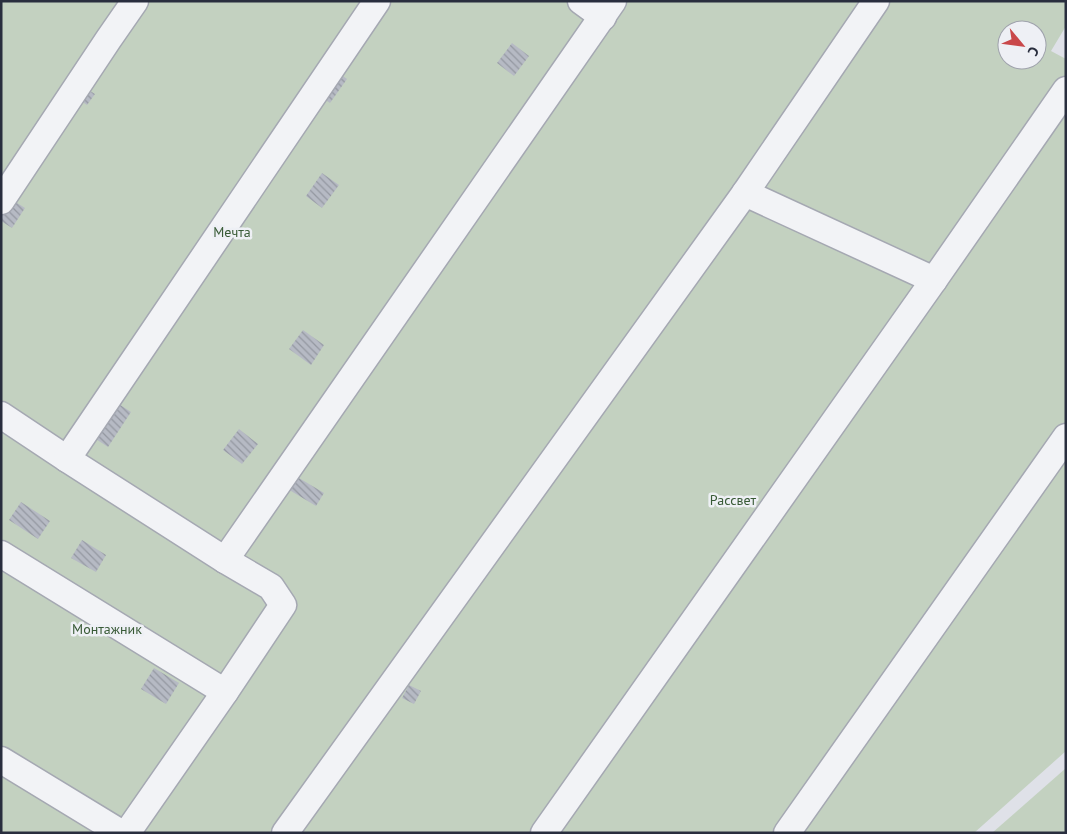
<svg xmlns="http://www.w3.org/2000/svg" width="1067" height="834" viewBox="0 0 1067 834" font-family="'PT Sans',sans-serif">
<style>
.green{fill:#c3d1c0;fill-rule:evenodd}
.building{fill:url(#building-back-hatch)}
.lines{fill:none;stroke-linecap:round;stroke-linejoin:round}
.minor-casing{stroke:#a5a8b2;stroke-width:29}
.minor{stroke:#f2f3f6;stroke-width:26}
.labels{text-anchor:middle;dominant-baseline:central;stroke-width:5;stroke-linejoin:round;paint-order:stroke}
.park-label{font-size:14px;fill:#385a36;stroke:#eef0f5}
</style>
<defs>
<pattern id="building-back-hatch" width="6" height="6" patternUnits="userSpaceOnUse" patternTransform="scale(1.25)"><rect width="6" height="6" fill="#b6bac4"/><path d="M-1 5l2 2M0 0l6 6M5-1l2 2" fill="none" stroke="#9498a1"/></pattern>
</defs>
<rect width="100%" height="100%" fill="#dfe1e8"/>
<!-- green -->
<g class="green">
<path d="M1,1H1066V26L1051,51L1066,59V751L974,833H1ZM1007,30H1037V60H1007Z"/>
<path d="M1066,768V833H992Z"/>
</g>
<!-- building -->
<g class="building">
<path d="M512,43L529,56L514,76L497,63Z"/>
<path d="M336,71L347,79L330,103L319,95Z"/>
<path d="M82,86L95,94L87,105L75,97Z"/>
<path d="M322,173L339,185L322,208L306,196Z"/>
<path d="M14,201L25,208L12,228L1,221V204Z"/>
<path d="M303,330L324,345L311,365L289,349Z"/>
<path d="M105,395L131,412L108,447L82,430Z"/>
<path d="M239,429L258,444L242,464L223,450Z"/>
<path d="M289,472L324,493L316,506L281,485Z"/>
<path d="M21,502L50,521L38,539L9,520Z"/>
<path d="M82,540L106,555L96,572L71,558Z"/>
<path d="M154,668L179,683L166,704L141,689Z"/>
<path d="M409,685L421,691L414,704L402,698Z"/>
</g>
<g class="lines">
<!-- minor casing -->
<g class="minor-casing">
<g id="minor">
<path d="M581,1L603,17"/>
<path d="M745,193L934,280"/>
<path d="M1,201L108,40L135,1"/>
<path d="M1,415L67,459L225,560L271,587L283,605L225,692L127,833"/>
<path d="M67,459L377,1"/>
<path d="M1,554L225,692"/>
<path d="M225,560L613,1"/>
<path d="M1,760L121,833"/>
<path d="M285,833L745,193L876,1"/>
<path d="M544,833L934,280L1066,90"/>
<path d="M787,833L1066,437"/>
</g>
</g>
<!-- minor -->
<use href="#minor" class="minor"/>
</g>
<g class="labels">
<!-- park labels -->
<g class="park-label">
<text x="232" y="232">Мечта</text>
<text x="733" y="500">Рассвет</text>
<text x="107" y="629">Монтажник</text>
</g>
</g>
<!-- border -->
<rect width="1067" height="834" fill="none" stroke="#292e3e" stroke-width="5"/>
<!-- north arrow -->
<g transform="translate(1022 45) rotate(119)"><circle r="24" fill="#eef0f5" stroke="#9fa2ac"/>
<path d="M0-4L9 19L0 12L-9 19Z" fill="#c9484a"/>
<text y="-8" font-size="14" font-weight="bold" text-anchor="middle" fill="#292e3e">С</text>
</g>
</svg>
